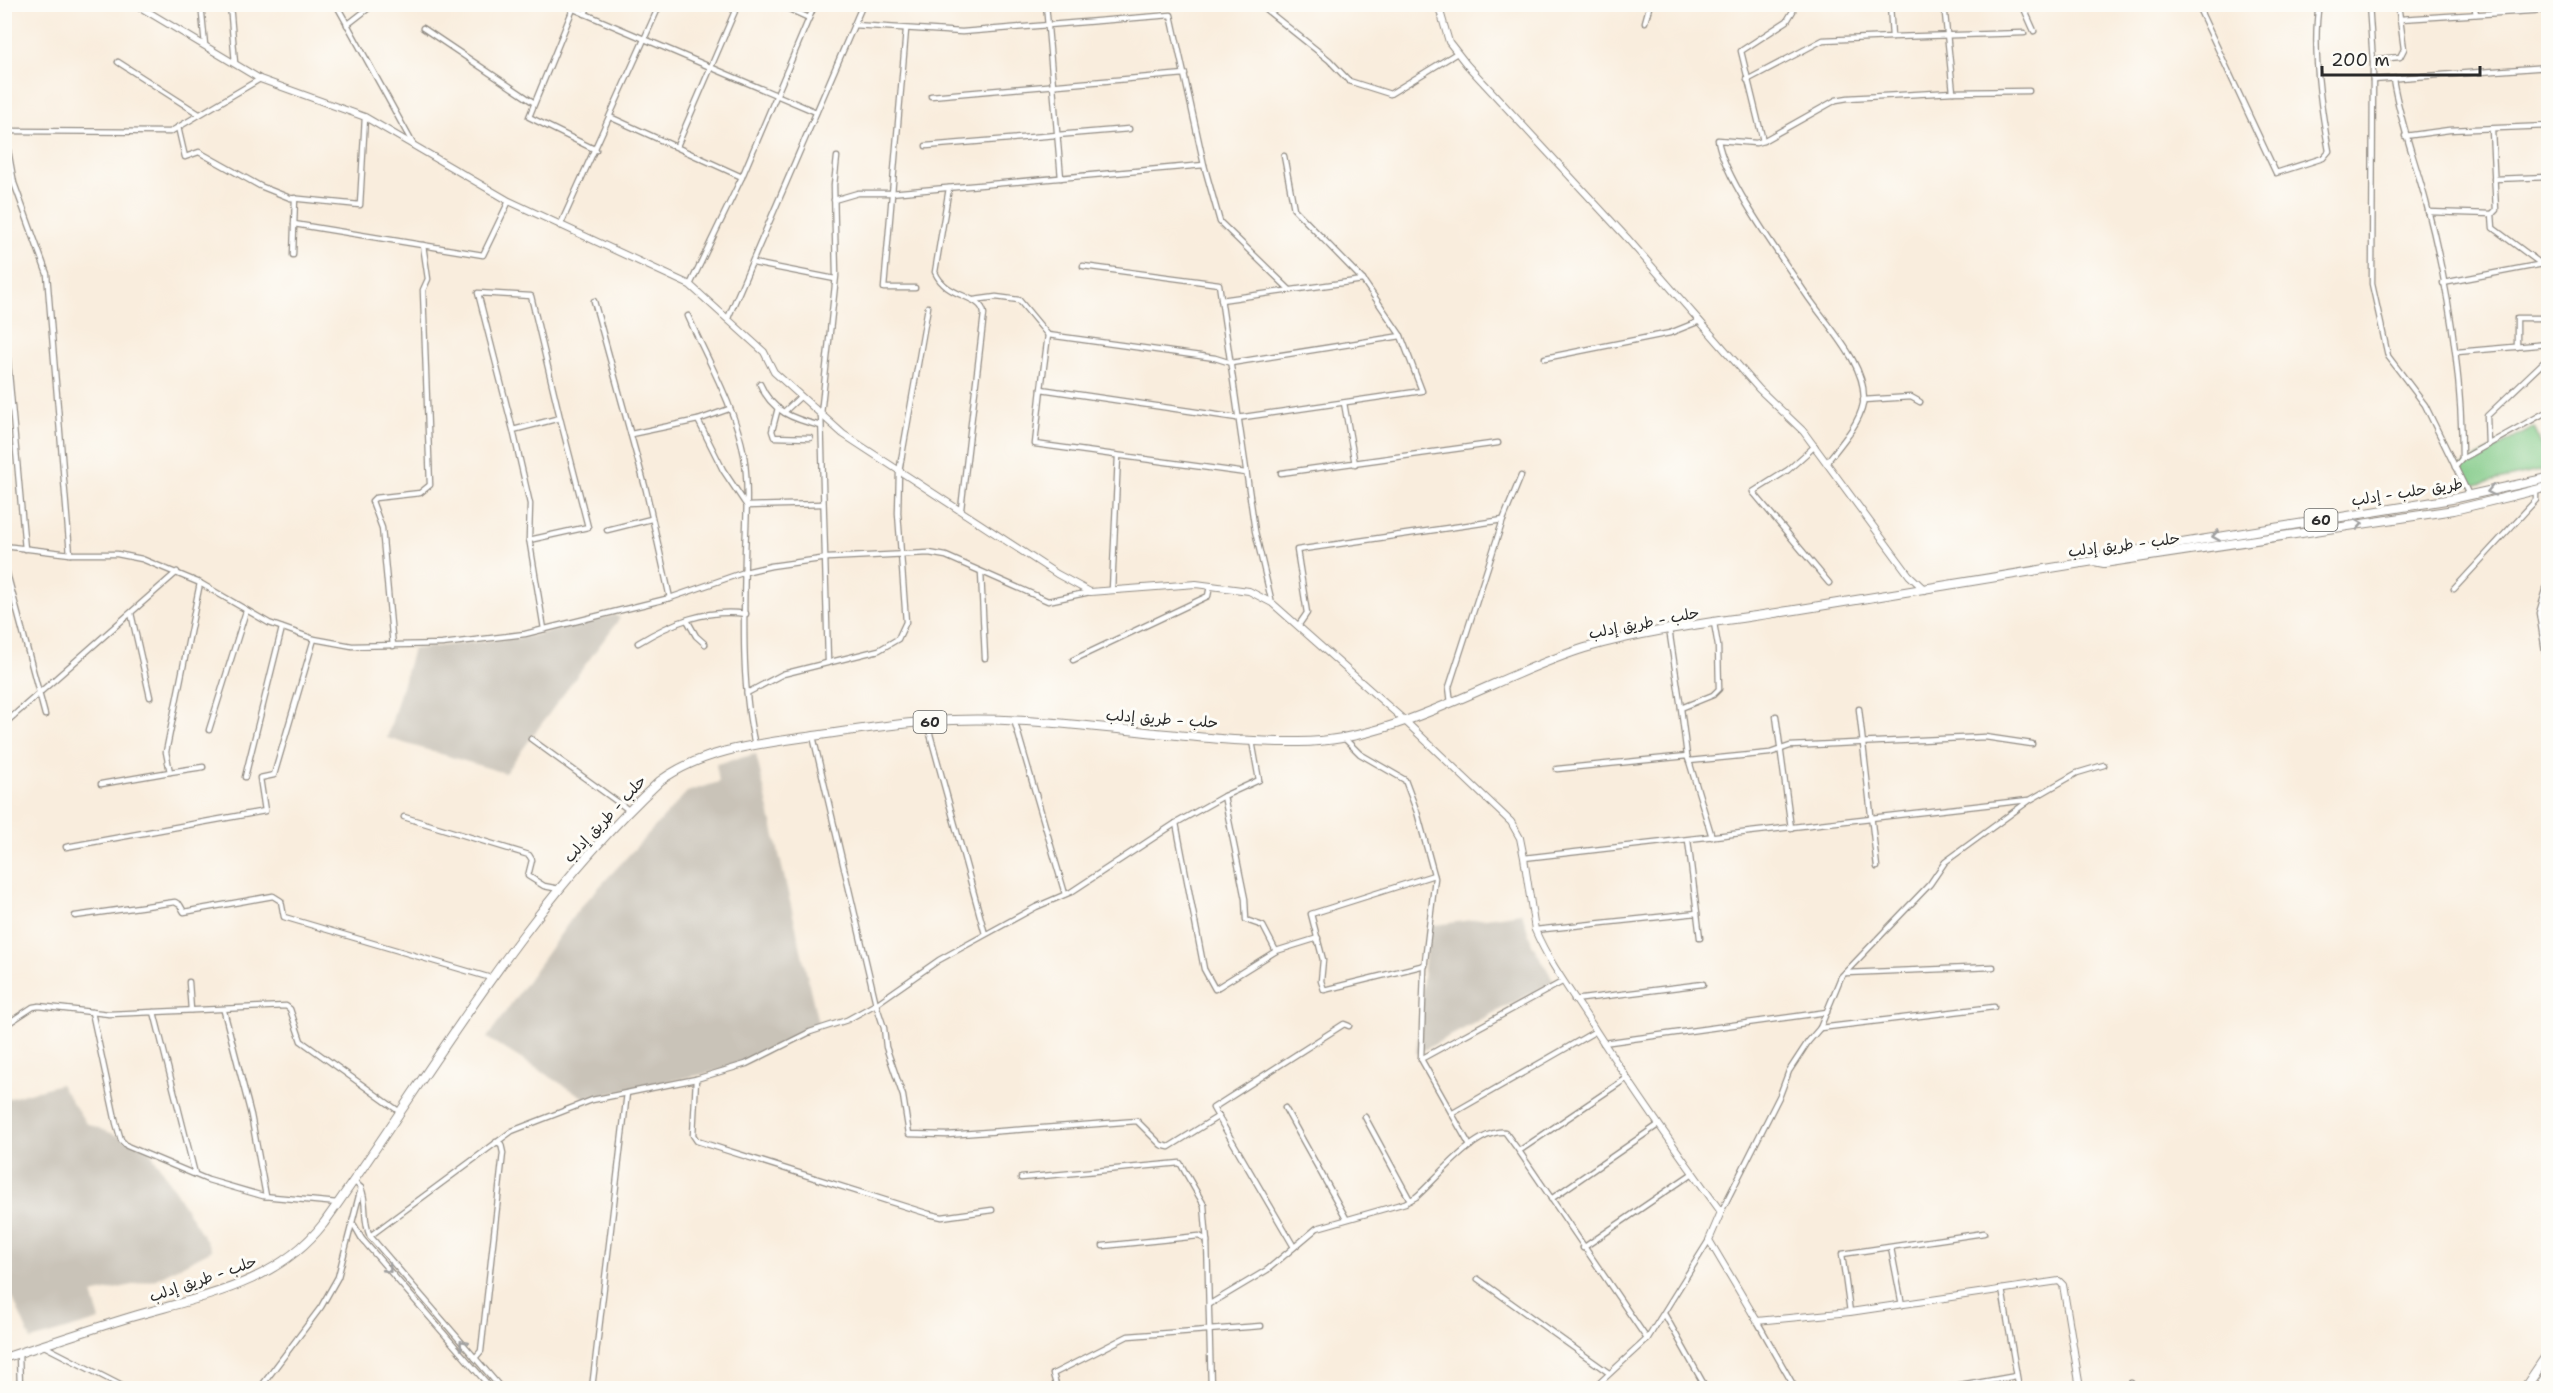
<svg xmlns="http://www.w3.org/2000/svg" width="2553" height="1393" viewBox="0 0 2553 1393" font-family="'Shantell Sans','Playpen Sans Arabic',sans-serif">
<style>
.industrial{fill:#c9c3b8}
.green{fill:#80c986;stroke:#567a58;stroke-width:1.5}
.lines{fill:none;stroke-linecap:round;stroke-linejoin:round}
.minor-casing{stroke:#928c84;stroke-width:7}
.tertiary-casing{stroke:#928c84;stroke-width:8}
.trunk-casing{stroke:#928c84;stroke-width:10}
.motorway-casing{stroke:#928c84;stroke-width:11}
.minor{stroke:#fff;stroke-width:4.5}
.tertiary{stroke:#fff;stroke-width:6}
.trunk{stroke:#fff;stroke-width:8}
.motorway{stroke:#fff;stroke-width:9}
.oneway{stroke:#a0a0a0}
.labels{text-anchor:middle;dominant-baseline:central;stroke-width:6;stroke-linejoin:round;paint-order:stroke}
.shield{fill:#fdfcf7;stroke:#6a6a68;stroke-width:1.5}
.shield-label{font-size:14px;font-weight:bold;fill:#2b2b2b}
.street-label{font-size:15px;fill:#2b2b2b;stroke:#fdfcf7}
</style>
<rect width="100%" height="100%" fill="#fdfcf7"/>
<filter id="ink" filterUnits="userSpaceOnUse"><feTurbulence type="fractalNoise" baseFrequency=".0167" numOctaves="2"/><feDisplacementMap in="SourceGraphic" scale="12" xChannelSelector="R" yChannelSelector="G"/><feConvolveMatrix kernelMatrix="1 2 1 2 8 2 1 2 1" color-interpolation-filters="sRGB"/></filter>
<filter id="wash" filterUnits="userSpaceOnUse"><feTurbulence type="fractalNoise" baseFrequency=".008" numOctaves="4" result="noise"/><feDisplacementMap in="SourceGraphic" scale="24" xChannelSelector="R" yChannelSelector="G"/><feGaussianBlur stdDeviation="1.35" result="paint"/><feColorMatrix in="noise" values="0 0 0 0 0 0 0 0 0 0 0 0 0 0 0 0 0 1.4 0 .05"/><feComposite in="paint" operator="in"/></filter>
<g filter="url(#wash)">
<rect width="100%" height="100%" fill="#f9eddd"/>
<!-- industrial -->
<g class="industrial">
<path d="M615,615L620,618L505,773L387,738L413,649L531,636Z"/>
<path d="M756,754L818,1023L742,1066L586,1099L487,1038L577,911L687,792L719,782L716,764Z"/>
<path d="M1522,913L1532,944L1554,981L1416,1054L1428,926Z"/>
<path d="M60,1084L86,1123L148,1148L212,1250L154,1280L92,1294L100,1320L31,1340L5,1280L4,1100Z"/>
</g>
<!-- green -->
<path class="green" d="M2535,427L2548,469L2471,486L2460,467Z"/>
</g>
<g filter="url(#ink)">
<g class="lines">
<!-- minor casing -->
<g class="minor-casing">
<g id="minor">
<path d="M201,4L205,45"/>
<path d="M230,4L235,63"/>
<path d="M336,4L413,144"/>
<path d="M562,4L816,112"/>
<path d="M778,4L809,18"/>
<path d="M1046,4L1061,178"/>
<path d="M1259,4L1329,60L1349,81L1390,94L1457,53"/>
<path d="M1944,4L1953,92L2029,91"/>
<path d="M2022,4L2034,31"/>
<path d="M2197,4L2276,173L2323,158L2329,151C2321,109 2312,47 2319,4"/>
<path d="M2369,4L2373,62L2372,284L2388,356L2425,405L2469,495"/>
<path d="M2474,4L2476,14"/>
<path d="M573,9L529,117L596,150"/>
<path d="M585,14L589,4"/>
<path d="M2400,19L2548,10"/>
<path d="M1645,22L1650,4"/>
<path d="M347,25L374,4"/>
<path d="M854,25L962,32L1171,15L1204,165L1220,222L1290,290"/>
<path d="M423,28L533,102"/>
<path d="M906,30L884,288H915"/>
<path d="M1892,37L2024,33"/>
<path d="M118,62L199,114"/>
<path d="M2373,62L2378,59L2400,57L2404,49L2398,4"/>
<path d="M2393,79C2400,122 2415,160 2426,202C2448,286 2462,372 2462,459"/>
<path d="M1747,80L1823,40L1892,37L1890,4"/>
<path d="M2373,80L2548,67"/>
<path d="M931,96L1185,74"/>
<path d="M610,117L742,177"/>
<path d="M178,127L185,157L199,152L260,186L290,198L360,205L365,117"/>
<path d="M4,128L14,183L47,274L70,554"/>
<path d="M4,131L170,132L260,79"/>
<path d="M2405,136L2449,130L2548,126"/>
<path d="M1763,141L1741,51L1787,21L1793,11L1791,4"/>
<path d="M677,146L738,4"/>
<path d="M926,146L1129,129"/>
<path d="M2494,179L2548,177"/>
<path d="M949,188L935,272C946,299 982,294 984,314L961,509"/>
<path d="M834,200L858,193H890L1204,165"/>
<path d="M2428,212L2492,214L2496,210L2492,130"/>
<path d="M2492,214L2493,228L2548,269"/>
<path d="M294,224L483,255L509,201"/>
<path d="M560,226L660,4"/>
<path d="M293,255L295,198"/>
<path d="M753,263L835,279"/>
<path d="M1083,266L1219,284L1255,531L1272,603"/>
<path d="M2443,283L2543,264"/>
<path d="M690,285L742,177L815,4"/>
<path d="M974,300L996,297L1019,300L1048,335L1215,358L1231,363L1401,336"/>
<path d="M1221,300L1363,280"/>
<path d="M594,301L646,490L670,598"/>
<path d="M688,316C708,361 735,407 744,455C749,488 746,522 745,555C744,616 741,686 755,745"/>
<path d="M4,318L25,549"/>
<path d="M728,318L863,4"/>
<path d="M2517,347V318H2548"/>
<path d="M2457,352L2548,344"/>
<path d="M1545,358L1670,333L1700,321"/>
<path d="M760,384C772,412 793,419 821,426"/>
<path d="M1041,389L1048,335"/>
<path d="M1863,400L1911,397L1920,402"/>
<path d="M1344,403L1355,464"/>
<path d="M778,408L772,431L774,437L810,438"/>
<path d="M729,409L698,420L723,470L747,506L823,504"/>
<path d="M784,412L801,396"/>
<path d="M513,430L478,293L531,296L560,418L513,430L530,504L529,538L544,629"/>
<path d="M631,434L698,420"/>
<path d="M2488,445L2487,416L2548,358"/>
<path d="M1815,446L1788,470L1753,492L1829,583"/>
<path d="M1827,462C1839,446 1859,425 1863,404C1870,367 1825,323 1806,294C1782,258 1724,179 1718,140L1756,143L1763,141L1836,100L1848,98L1953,92"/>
<path d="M2455,467L2462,459L2548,411"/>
<path d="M1246,473L1035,444L1041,389L1237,418L1422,391L1401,336L1363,280L1294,209L1284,156"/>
<path d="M1281,473L1498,443"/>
<path d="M607,530L651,519"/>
<path d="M529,540L588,527L560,418"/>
<path d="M4,546L70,554H117L142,559L200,583L269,623L314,639L352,646L442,644L525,634L670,598L745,572L771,566L828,558L929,553L946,556L1048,601L1090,592"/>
<path d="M4,562L45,715"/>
<path d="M2548,564L2546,590L2539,613L2548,670"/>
<path d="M981,572L985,658"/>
<path d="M2454,589L2536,500V490"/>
<path d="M1112,590L1118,456"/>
<path d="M131,613L150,697"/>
<path d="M687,620L696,636L705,644"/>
<path d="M1298,626L1307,613L1297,550L1503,520"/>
<path d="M1669,629L1681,708"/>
<path d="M638,643C671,623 707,608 746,614"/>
<path d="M393,646L382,528L372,501L375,498L420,493L430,485L423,290L428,279L423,245"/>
<path d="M1073,660L1208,596L1210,586"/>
<path d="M828,661L821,414L836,276L834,185L837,157"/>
<path d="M747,693L783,674L879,650L898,639L906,622L898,513L899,472L928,307"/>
<path d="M1451,703L1449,687L1503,520L1521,476"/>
<path d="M1859,709L1877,867"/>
<path d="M1776,716L1791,828"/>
<path d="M927,723L985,934"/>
<path d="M1015,723L1065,894"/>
<path d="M4,724L177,572"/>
<path d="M209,730L246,611"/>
<path d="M813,736L876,1004L884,1028L886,1047L903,1096L909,1134L947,1135L1137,1121L1161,1145L1169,1147L1219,1116"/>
<path d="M1344,738L1360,754L1405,780L1417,812L1435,878L1424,969L1421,1059L1470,1146"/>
<path d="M531,739L630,811"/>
<path d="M1687,756L1681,708L1713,695L1719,689L1718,646L1714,623"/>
<path d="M1689,761L1712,837"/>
<path d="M1557,769L1687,756L1689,761L1770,753L1790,746L1985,737L2032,744"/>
<path d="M170,772L203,767"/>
<path d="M245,777L282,628"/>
<path d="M101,784L170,772L166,752L200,583"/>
<path d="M404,817L529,855L532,860L528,876L544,886L559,889"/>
<path d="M1176,823L1204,969L1215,989L1276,951L1263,926L1246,920L1245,899L1224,796L1259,780L1252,741"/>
<path d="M1688,840L1697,913"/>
<path d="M66,847L265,811L260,778L274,775L314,639"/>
<path d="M1524,858L2028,800"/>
<path d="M75,916L175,902L180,905L184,912L273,896L281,901L284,917L491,978"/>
<path d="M1535,930L1697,913L1700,938"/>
<path d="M1276,951L1318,938"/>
<path d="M1425,965L1324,990L1321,981L1323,960L1311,914L1434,875"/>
<path d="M1846,973L1993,967"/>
<path d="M189,982L191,1010"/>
<path d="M1574,1000L1703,984"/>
<path d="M224,1011L251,1115L266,1196"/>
<path d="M92,1012L116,1123L121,1140L127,1146L208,1180L263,1196L338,1203"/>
<path d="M154,1012L286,1006L290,1009L301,1041L400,1112"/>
<path d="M4,1026L33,1007L39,1006L109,1014L154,1012L195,1174"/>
<path d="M1820,1028L1994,1007"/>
<path d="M1603,1043L1827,1012"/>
<path d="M1421,1059L1562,982"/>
<path d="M696,1079L693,1135L697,1141L929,1214L942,1217L992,1210"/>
<path d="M1285,1108L1346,1218"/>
<path d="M1453,1113L1596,1031"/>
<path d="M1365,1117L1410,1200"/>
<path d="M1519,1151L1627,1078"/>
<path d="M1021,1178L1180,1163L1204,1205L1207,1242"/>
<path d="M361,1188C368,1203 362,1220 370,1236L501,1388"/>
<path d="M1551,1199L1658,1125"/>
<path d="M1721,1212L1780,1095L1789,1071L1808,1042L1820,1028L1841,977L1930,884L1945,862L2030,800L2077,773L2104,765"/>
<path d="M354,1225L362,1239L491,1388"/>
<path d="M370,1236L512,1131L592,1100L696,1079L746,1064L810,1032L847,1020L876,1004L939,960L1036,907L1071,892L1176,823L1224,796"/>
<path d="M1103,1246L1199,1236L1207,1240L1211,1388"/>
<path d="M1294,1247L1213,1108L1344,1024L1349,1026"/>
<path d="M1583,1248L1693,1173"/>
<path d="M1891,1248L1902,1305"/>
<path d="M1478,1279L1609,1373"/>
<path d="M2002,1289L2019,1388"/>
<path d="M1210,1304L1267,1270L1317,1228L1405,1203L1416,1197C1437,1179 1475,1129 1505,1132L1519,1151L1647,1339"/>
<path d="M1850,1312L1842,1254L1984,1233"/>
<path d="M1665,1315L1706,1388"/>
<path d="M1757,1321L1795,1388"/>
<path d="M44,1346L126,1388"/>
<path d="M19,1353L20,1388"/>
<path d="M475,1358L481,1351L503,1153L501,1144L496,1142"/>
<path d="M2131,1383L2132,1388"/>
<path d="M260,1388L321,1307L338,1277L361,1188L354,1181"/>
<path d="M592,1388L627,1093"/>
<path d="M1057,1388L1053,1374L1128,1336L1261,1326"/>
<path d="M1594,1388L1648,1338L1709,1240"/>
<path d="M1949,1388L2016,1376"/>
</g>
</g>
<!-- tertiary casing -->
<g class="tertiary-casing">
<g id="tertiary">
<path d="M135,4L260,79L365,117L509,201L690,285L764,352L774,372L843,434L1057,574L1090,592L1196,584L1249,591L1272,603L1404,720L1511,822L1520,838L1524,858L1535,930C1551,967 1575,997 1596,1031C1636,1093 1678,1153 1721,1212L1709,1240L1757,1321L1850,1312L2059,1281L2063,1285L2080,1388"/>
<path d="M1438,4L1449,42L1467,65L1627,238L1759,389L1803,431L1909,575L1925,590"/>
</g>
</g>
<!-- trunk casing -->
<g class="trunk-casing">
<g id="trunk">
<path d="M2094,561L2102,556L2452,499L2548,478"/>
<path d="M4,1358C47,1344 88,1330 131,1317C202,1296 276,1285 324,1223C432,1072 523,908 660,781C702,750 757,744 807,737C855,730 905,722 953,720C1069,716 1184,743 1299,742C1397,742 1494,676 1585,648C1653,628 1726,621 1795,610C1895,594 1994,577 2094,561L2104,563L2454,510L2548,487"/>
</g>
</g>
<!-- motorway casing -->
<g class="motorway-casing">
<g id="motorway">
<path d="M2525,1388L2548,1354"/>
<path d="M2539,1388L2548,1374"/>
</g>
</g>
<!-- minor -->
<use href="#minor" class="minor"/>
<!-- tertiary -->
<use href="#tertiary" class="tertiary"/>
<!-- trunk -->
<use href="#trunk" class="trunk"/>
<!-- motorway -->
<use href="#motorway" class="motorway"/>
</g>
<!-- one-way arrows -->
<defs><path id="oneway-chevron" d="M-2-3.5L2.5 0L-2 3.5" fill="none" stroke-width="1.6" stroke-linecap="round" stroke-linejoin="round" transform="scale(1.5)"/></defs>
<g class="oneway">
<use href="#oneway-chevron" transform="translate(2491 491) rotate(168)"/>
<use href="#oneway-chevron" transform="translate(2359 524) rotate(-9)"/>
<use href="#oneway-chevron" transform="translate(2216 536) rotate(171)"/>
<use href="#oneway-chevron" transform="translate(388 1269) rotate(49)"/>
<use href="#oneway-chevron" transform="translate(463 1344) rotate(-131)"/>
</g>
</g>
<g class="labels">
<!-- shield labels -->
<g class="shield">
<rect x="2304.5" y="509" width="33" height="22" rx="4.5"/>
<rect x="913.5" y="711" width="33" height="22" rx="4.5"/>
</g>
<g class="shield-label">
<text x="2321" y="520">60</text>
<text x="930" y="722">60</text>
</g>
<!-- street labels -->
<g class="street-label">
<text transform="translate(2407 492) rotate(-9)">طريق حلب - إدلب</text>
<text transform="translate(2124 545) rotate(-7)">حلب - طريق إدلب</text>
<text transform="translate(1644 623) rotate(-11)">حلب - طريق إدلب</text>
<text transform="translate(1162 719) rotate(4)">حلب - طريق إدلب</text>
<text transform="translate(605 819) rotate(-47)">حلب - طريق إدلب</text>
<text transform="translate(203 1279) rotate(-19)">حلب - طريق إدلب</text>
</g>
</g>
<!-- margin -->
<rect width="2553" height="1393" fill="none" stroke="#fdfcf7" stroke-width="24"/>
<!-- scale -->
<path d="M2322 66v9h158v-9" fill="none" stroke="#2b2b2b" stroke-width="3"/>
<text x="2331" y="66" font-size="18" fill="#2b2b2b" stroke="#fdfcf7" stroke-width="4.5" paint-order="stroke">200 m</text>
</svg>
